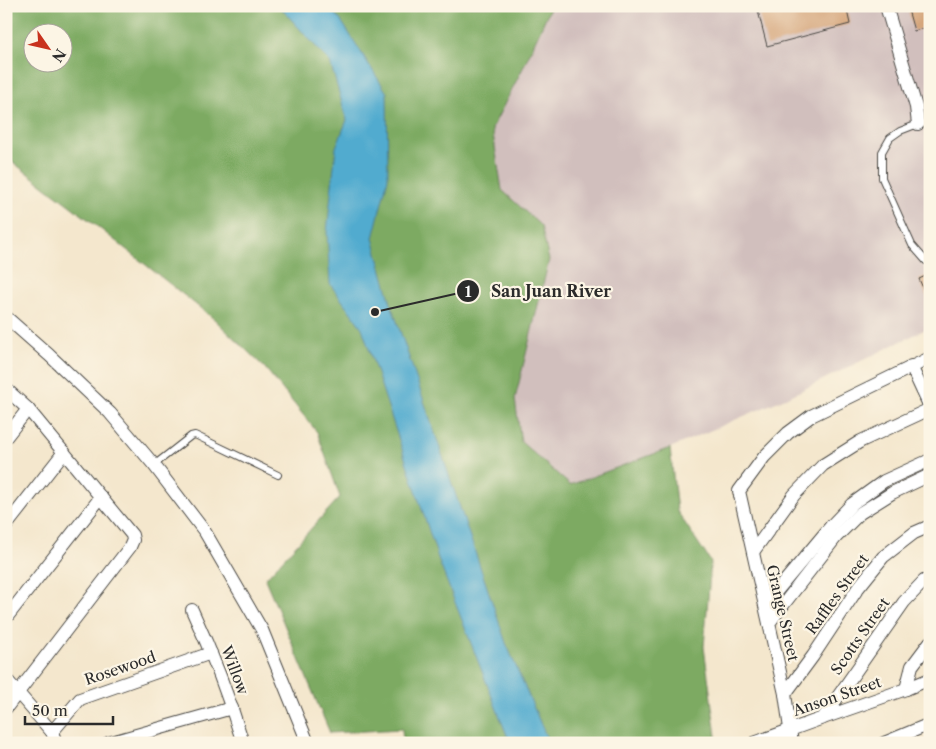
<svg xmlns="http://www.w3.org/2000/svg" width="936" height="749" viewBox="0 0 936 749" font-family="'Libre Caslon Text',serif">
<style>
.industrial{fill:#d1bfbd;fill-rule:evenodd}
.forest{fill:#7daa62;stroke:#546a46;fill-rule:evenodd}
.water{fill:#51abcf;stroke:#3e6b7d}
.building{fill:#d5a67c}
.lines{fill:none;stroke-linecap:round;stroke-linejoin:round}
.lane-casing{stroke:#494743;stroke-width:8}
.street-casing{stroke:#494743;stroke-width:14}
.lane{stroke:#fff;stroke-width:6}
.street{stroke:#fff;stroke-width:12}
.labels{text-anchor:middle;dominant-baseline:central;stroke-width:4.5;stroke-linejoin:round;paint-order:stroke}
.street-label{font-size:15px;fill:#2b2b2b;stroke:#fcf5e5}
.leader{fill:none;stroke:#2b2b2b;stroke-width:2}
.callout-dot{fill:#2b2b2b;stroke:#fcf5e5;stroke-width:2}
.mark-label{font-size:15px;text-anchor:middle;font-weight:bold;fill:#fff}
.callout-label{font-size:16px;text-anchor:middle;font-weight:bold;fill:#2b2b2b;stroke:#fcf5e5;stroke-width:4.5;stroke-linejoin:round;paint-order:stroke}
</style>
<rect width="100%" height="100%" fill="#fcf5e5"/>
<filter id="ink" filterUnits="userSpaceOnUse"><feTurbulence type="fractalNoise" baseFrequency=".02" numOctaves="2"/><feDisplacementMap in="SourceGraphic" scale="10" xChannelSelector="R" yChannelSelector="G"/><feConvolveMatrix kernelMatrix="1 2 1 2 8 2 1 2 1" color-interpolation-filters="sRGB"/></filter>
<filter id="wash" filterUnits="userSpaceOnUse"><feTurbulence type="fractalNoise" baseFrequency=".0096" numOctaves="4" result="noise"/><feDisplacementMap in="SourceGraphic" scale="20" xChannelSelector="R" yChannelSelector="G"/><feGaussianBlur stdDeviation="1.12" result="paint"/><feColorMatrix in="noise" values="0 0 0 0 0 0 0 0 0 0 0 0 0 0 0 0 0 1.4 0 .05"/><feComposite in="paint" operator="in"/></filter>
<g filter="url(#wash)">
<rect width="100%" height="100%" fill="#f4e7cd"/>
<!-- industrial -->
<path class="industrial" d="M6,6H930V327L790,396L670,448L527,515L82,188ZM32,32H62V62H32Z"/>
<!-- forest -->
<path class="forest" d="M6,6H551L523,68L492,128L502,190L541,226L549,260L515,399L521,442L570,485L670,448L677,511L711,562L704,647L717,743H403L402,729L330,733L265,579L340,497L317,432L265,368L214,319L98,227L6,157ZM32,32H62V62H32Z"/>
<!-- water -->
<path class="water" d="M279,6H328L342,22L387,93L388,178L373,238L392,307L506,643L549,743H510L440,564L362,328L330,284L327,232L336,147L347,120L330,62Z"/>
<g id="blocks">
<!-- building -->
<g class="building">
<path d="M775,6H846L850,24L767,46L758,11Z"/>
<path d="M907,6H930V26L914,31Z"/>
<path d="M930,274V304L919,279Z"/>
</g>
</g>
</g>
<g filter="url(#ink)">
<use href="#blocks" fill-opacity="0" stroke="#494743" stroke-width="1"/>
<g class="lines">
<!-- lane casing -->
<g class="lane-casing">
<g id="lane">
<path d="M930,123L918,124L900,131L890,138L882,152V178L912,245L926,261L930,260"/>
<path d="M154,465L191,436L195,435L278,475"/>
</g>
</g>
<!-- street casing -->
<g class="street-casing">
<g id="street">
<path d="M886,6L916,107L918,124"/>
<path d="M6,317L49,355L110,413L154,465L205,532L262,630L308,743"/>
<path d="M911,366L930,407"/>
<path d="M6,389L28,409L132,535L133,540L130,547L6,708"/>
<path d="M6,437L28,409"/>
<path d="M6,526L64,452"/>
<path d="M753,552L794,495L823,465L861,441L930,409"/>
<path d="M765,605L831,526L852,504L884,481L930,460"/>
<path d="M192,610C212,653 229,697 243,743"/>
<path d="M6,618L101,497"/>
<path d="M769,623L836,537L860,513L892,493L930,475"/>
<path d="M6,679L52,732L56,743"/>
<path d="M906,689L912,666L930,642"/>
<path d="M785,694L813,656L858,588L883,557L914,533L930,526"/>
<path d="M823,718L904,602L924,581L930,579"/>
<path d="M52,732L80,699L211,653"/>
<path d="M108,743L232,708"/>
<path d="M754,743L823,718L906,689L930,679"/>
<path d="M792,743L785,694L739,491L764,457L788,433L811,416L930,358"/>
<path d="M884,743L930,724"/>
</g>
</g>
<!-- lane -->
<use href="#lane" class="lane"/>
<!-- street -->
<use href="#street" class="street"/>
</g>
</g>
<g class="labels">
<!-- street labels -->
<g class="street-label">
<text transform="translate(837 594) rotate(-54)">Raffles Street</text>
<text transform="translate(783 613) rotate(77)">Grange Street</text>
<text transform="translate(860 636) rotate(-55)">Scotts Street</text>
<text transform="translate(120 668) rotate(-19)">Rosewood</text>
<text transform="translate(235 670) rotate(69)">Willow</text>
<text transform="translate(837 696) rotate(-19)">Anson Street</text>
</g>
</g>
<!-- callouts -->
<path class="leader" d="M375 312L468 291"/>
<g class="callout-dot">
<circle cx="375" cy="312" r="5"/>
<circle cx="468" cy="291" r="12"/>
</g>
<g class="mark-label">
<text x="468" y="297">1</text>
</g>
<g class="callout-label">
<text x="551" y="297">San Juan River</text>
</g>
<!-- margin -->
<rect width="936" height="749" fill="none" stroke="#fcf5e5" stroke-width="25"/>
<!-- north arrow -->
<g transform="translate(48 48) rotate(124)"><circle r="24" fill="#fcf5e5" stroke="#a8a49b"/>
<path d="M0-4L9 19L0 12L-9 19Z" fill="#c8321e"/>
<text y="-8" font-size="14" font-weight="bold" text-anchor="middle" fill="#2b2b2b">N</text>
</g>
<!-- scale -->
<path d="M25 716v8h88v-8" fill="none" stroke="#2b2b2b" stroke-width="2.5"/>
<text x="32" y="716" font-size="15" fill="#2b2b2b" stroke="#fcf5e5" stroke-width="4" paint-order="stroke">50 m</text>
</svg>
